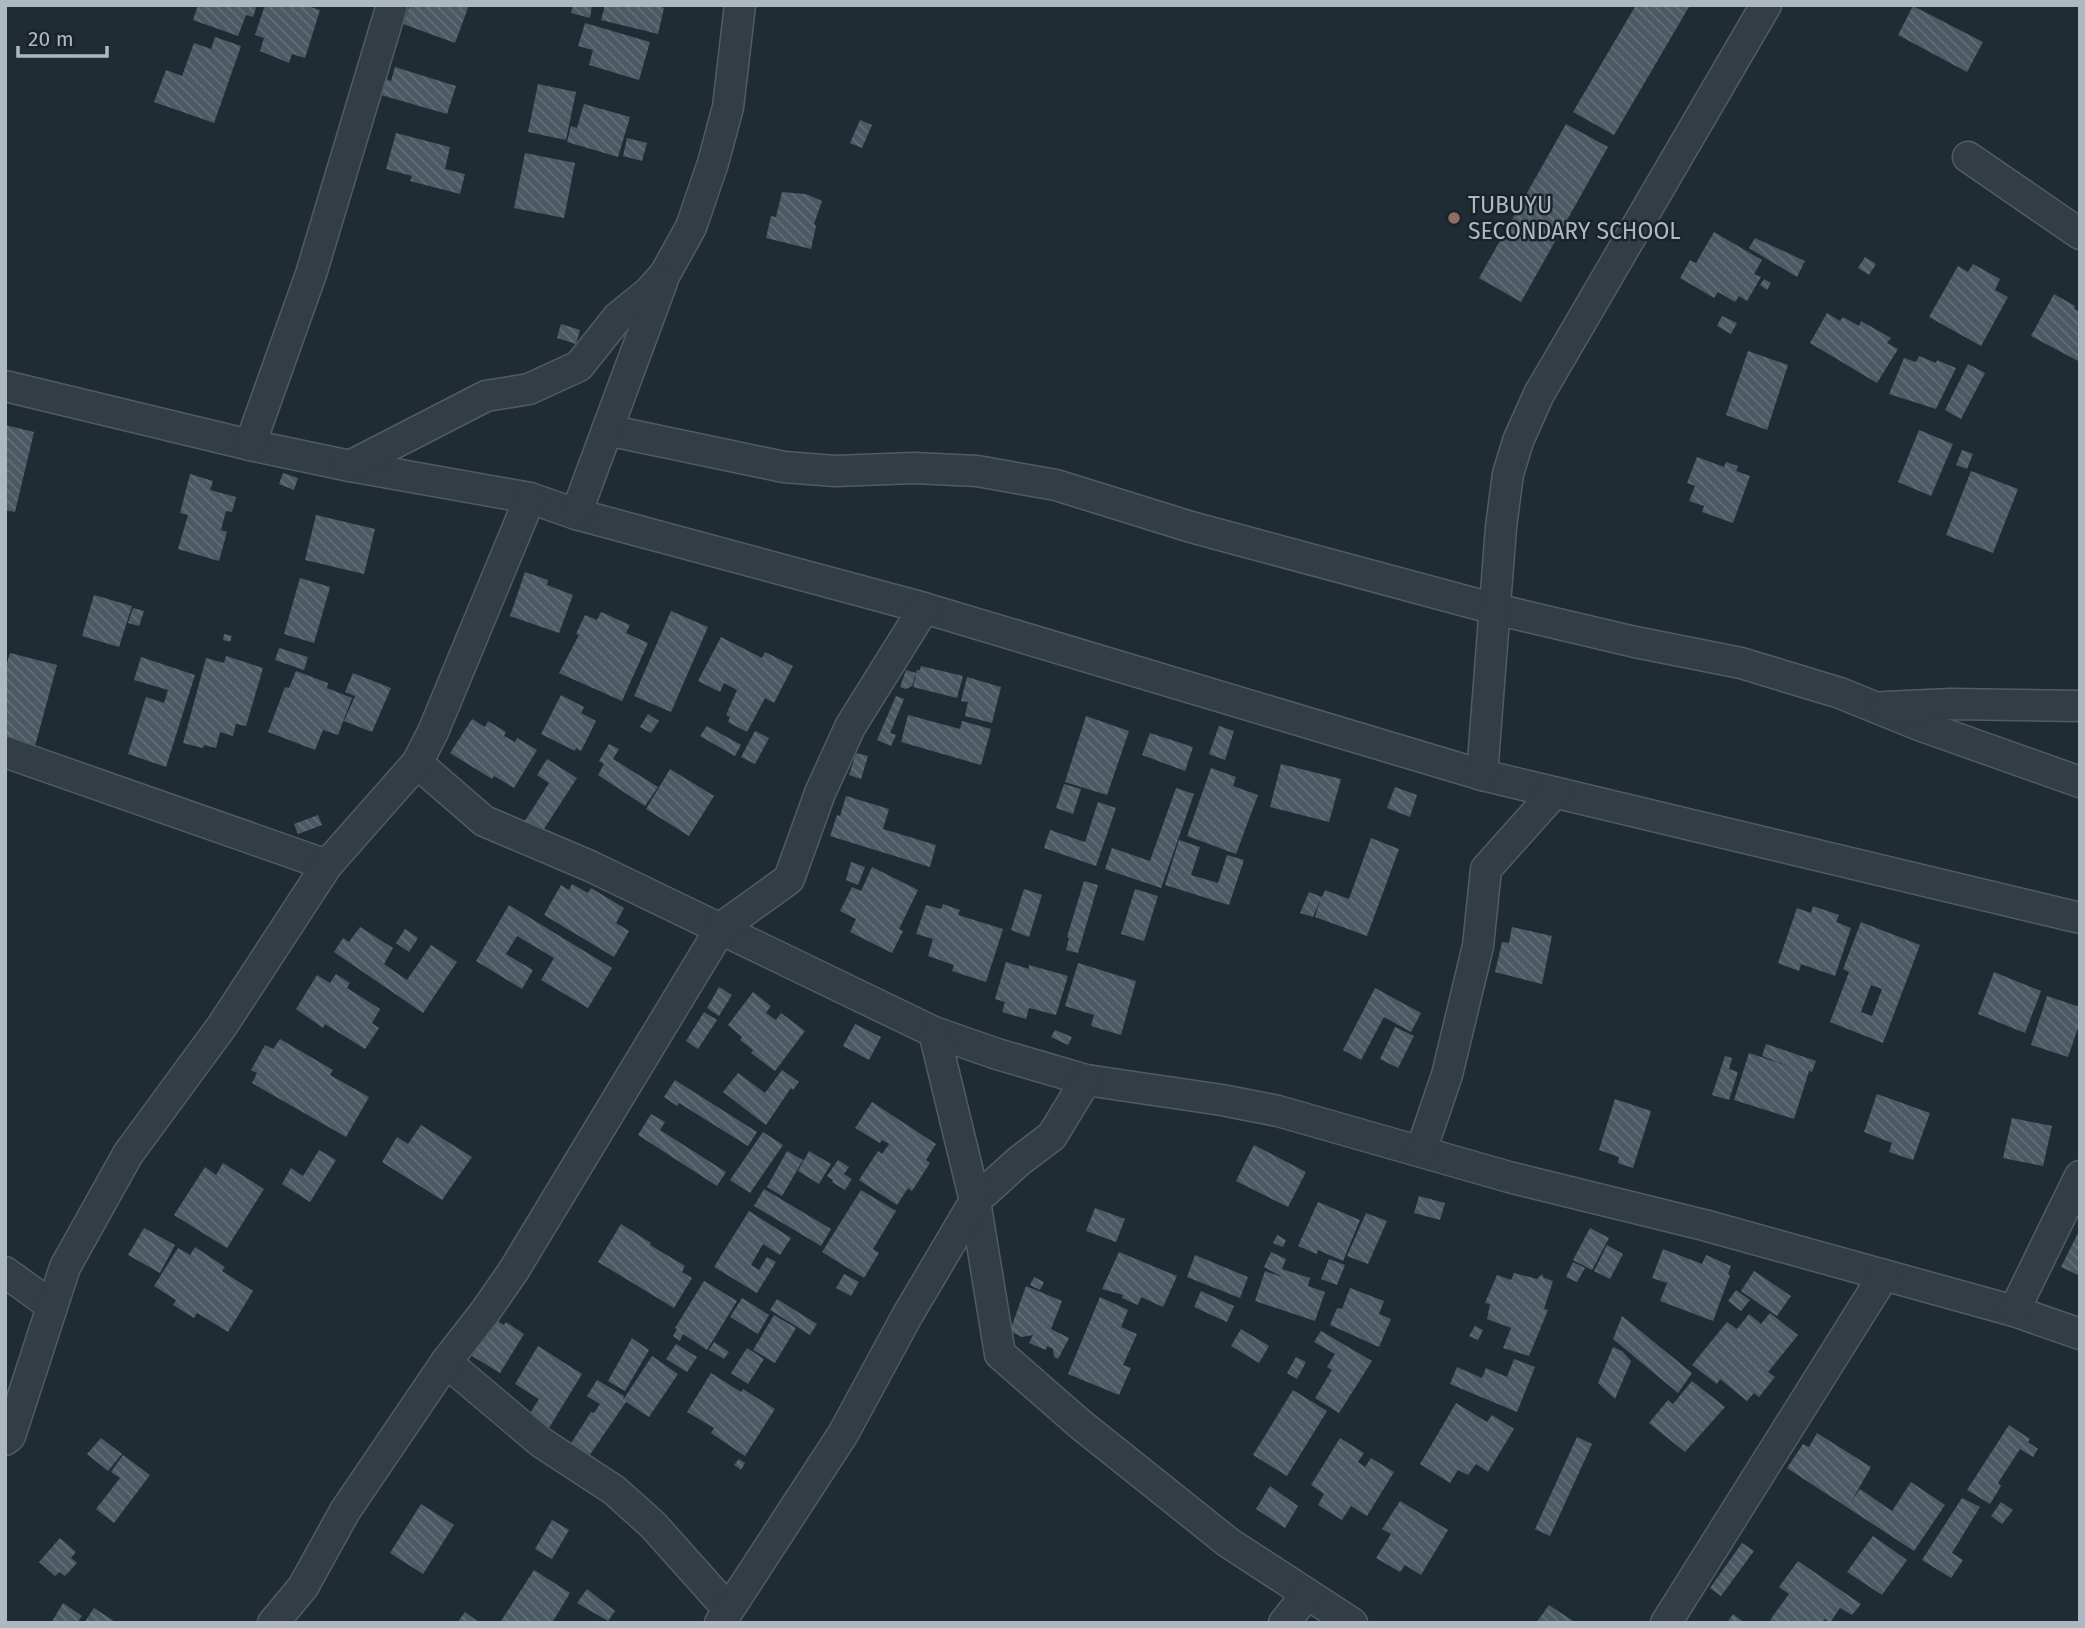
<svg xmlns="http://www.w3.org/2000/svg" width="2085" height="1628" viewBox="0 0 2085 1628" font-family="'Fira Sans',sans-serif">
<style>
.building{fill:url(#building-back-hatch);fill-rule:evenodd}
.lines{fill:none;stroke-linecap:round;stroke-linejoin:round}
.minor-casing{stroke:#515c62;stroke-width:33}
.minor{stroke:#333e44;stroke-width:30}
.education-dot{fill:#8d6e63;stroke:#192329;stroke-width:2.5}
.labels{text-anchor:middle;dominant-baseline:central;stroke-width:5;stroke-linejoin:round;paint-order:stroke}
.poi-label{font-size:23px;fill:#adb9c1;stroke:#192329;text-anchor:start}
</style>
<defs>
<pattern id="building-back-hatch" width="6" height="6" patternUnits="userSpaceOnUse" patternTransform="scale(1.75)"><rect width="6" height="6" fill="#4b5962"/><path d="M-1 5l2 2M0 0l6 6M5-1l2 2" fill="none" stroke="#626f77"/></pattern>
</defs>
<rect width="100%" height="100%" fill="#202c33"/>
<!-- building -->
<g class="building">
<path d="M198,5H257L253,17L246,15L238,36L193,20Z"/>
<path d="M265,5H304L320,10L305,58L292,54L289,63L260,51L264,38L255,35Z"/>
<path d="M410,5H469L455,43L403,24Z"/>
<path d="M573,5H592L590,18L571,13Z"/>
<path d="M605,5H657L664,8L658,34L601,20Z"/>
<path d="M1636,5H1690L1614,135L1573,112Z"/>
<path d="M1913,6L1983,42L1967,72L1898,35Z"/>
<path d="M585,23L650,42L639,80L589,65L593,50L578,46Z"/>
<path d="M215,37L241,46L214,123L154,102L166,70L182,76L194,43L211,49Z"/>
<path d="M395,67L456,86L447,114L381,95L386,79L391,81Z"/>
<path d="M538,84L576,92L566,140L528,132Z"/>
<path d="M584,104L630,117L618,157L567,142L571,126L577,128Z"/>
<path d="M860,120L872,125L862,148L850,143Z"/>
<path d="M1566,124L1608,147L1521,302L1479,278Z"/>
<path d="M396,133L450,147L445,169L465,174L460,194L410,181L412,176L386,169Z"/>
<path d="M627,138L647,143L642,161L623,156Z"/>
<path d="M525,153L575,163L564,218L514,208Z"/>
<path d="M782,192L806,194L822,201L814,224L816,226L811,249L766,238L771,216L776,217Z"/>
<path d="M1714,232L1762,260L1754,274L1761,277L1747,301L1739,296L1735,302L1718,292L1714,298L1680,278L1690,260L1696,263Z"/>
<path d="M1755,238L1805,261L1797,277L1749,248Z"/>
<path d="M1865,257L1876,264L1869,275L1858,268Z"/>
<path d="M1973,264L2000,279L1995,290L2008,297L1981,346L1929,317L1958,266L1968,272Z"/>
<path d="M1764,279L1771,283L1767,290L1760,285Z"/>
<path d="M2054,294L2075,306L2074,309L2080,312V362L2031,336Z"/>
<path d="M1827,313L1840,321L1843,317L1859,326L1861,321L1891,338L1887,343L1898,349L1877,383L1810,343Z"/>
<path d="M1722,316L1737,323L1731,334L1717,326Z"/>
<path d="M561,324L580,330L576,344L557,338Z"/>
<path d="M1748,351L1788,365L1767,430L1726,415Z"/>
<path d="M1919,356L1936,363L1937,360L1956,368L1936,409L1889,394L1904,358L1916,362Z"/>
<path d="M1968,364L1985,373L1961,419L1945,410Z"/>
<path d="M5,425L34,432L15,512L5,510Z"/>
<path d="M1919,430L1953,444L1931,496L1898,482Z"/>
<path d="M1962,450L1973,454L1967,469L1956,465Z"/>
<path d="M1697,457L1724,467L1726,462L1738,466L1736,471L1750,476L1733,523L1702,512L1704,506L1689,501L1695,486L1687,483Z"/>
<path d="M1971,471L2018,489L1993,553L1946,535Z"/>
<path d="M283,473L298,478L294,490L279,484Z"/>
<path d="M190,474L213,481L210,490L236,497L232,512L226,511L221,530L227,532L219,561L178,549L188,515L180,513Z"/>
<path d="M316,515L375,529L364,574L305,560Z"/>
<path d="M525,572L548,580L547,585L573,595L559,633L510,616Z"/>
<path d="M300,578L330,587L314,643L284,634Z"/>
<path d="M94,595L132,606L119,647L82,636Z"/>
<path d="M133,608L144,611L139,626L128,623Z"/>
<path d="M671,611L708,627L671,712L634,696Z"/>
<path d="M601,612L630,625L626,633L648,643L622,701L559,673L579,635L576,634L585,615L597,620Z"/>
<path d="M224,634L232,636L230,642L223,640Z"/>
<path d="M721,637L762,658L765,652L793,666L774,703L765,698L747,732L728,722L730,717L726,715L737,690L724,683L720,692L698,681Z"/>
<path d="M279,648L308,657L304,670L275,660Z"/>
<path d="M10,653L57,665L35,746L5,738V670Z"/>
<path d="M226,656L263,668L246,726L236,724L233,736L220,732L216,748L204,745L203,748L183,743L206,658L224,663Z"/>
<path d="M141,657L195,675L166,767L128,754L146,697L164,703L168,690L134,680Z"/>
<path d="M921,666L963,676L957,698L913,687L917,670H920Z"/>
<path d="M906,670L916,673L912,686L906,689L900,687Z"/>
<path d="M296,671L328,683L327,688L352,698L338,735L323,730L315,750L268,732L285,687L289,688Z"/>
<path d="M353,673L391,688L372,732L344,721L355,696L345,692Z"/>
<path d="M967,677L1001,687L992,723L965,716L968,702L961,701Z"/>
<path d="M561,695L584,707L581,713L596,721L581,751L576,748L575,751L541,734Z"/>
<path d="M896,696L904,699L890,733L896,735L891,746L877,740Z"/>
<path d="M648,714L659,721L651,733L640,727Z"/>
<path d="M908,715L960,729L962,721L991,729L981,765L901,742Z"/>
<path d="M1086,716L1129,731L1107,795L1065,782Z"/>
<path d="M472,719L485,727L488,721L506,732L504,736L515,742L517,738L537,750L514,788L494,776L492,779L450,753Z"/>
<path d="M707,726L741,745L735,756L700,736Z"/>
<path d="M1219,726L1234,731L1225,760L1209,754Z"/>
<path d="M755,731L769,738L755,764L741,757Z"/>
<path d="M1150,733L1193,747L1185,771L1142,755Z"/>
<path d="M609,744L619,749L613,759L658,787L645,806L598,775L604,764L599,761Z"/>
<path d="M856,753L868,756L861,779L849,775Z"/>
<path d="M547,759L577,778L538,838L521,827L549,783L537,775Z"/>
<path d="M1281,764L1341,779L1329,822L1270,807Z"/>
<path d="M1211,768L1236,777L1233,786L1258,795L1236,854L1187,836Z"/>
<path d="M670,769L714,796L689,836L646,809Z"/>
<path d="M1064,784L1081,789L1073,814L1056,808Z"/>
<path d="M1395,787L1417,795L1410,817L1387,808Z"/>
<path d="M1176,788L1194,794L1161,888L1105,869L1112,848L1150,861Z"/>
<path d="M846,796L889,809L883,829L936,845L930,867L830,836L837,815L840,816Z"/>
<path d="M1098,802L1116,808L1096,866L1044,848L1050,830L1085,842Z"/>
<path d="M318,815L322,825L298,834L294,824Z"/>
<path d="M1371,838L1399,849L1367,936L1315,917L1320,900L1313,917L1300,913L1309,892L1322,897L1325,890L1349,899Z"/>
<path d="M1179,840L1200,847L1191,875L1218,883L1227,855L1244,860L1229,905L1165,885Z"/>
<path d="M851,862L865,867L858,885L846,880Z"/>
<path d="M872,867L918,890L899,929L903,931L892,953L850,932L856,919L840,911L852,887L861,891Z"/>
<path d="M1084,881L1098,885L1078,953L1066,950L1069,938L1067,937Z"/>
<path d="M572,884L588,893L591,888L624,908L616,923L629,931L614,957L544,915L561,885L569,890Z"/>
<path d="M1024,889L1042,895L1029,937L1011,930Z"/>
<path d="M1135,889L1158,896L1144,941L1121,934Z"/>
<path d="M943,904L960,910L958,915L1003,929L986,982L952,971L954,965L928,956L933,939L916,934L926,905L941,909Z"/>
<path d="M509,905L612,968L588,1008L541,980L554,958L517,936L506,954L533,970L522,989L476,961Z"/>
<path d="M1813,906L1839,915L1836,922L1851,928L1835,976L1801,964L1799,971L1778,963L1797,908L1811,913Z"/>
<path d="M1861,922L1920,945L1883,1043L1830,1022L1849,972L1843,969ZM1871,985L1882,989L1872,1016L1861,1012Z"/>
<path d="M360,927L393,948L384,964L407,980L431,945L457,962L423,1013L334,952L343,938L349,942Z"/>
<path d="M1512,927L1552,936L1542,984L1495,972L1502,942L1509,943Z"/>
<path d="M405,929L418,938L409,952L396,943Z"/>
<path d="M1006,962L1029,969V965L1068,976L1056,1015L1029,1008L1026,1019L1002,1012L1005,1002L995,999Z"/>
<path d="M1078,963L1136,981L1121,1035L1091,1026L1094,1015L1065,1006Z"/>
<path d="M1994,972L2041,991L2025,1033L1978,1014Z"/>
<path d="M336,974L350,983L347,988L380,1009L372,1023L379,1028L365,1049L325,1024L323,1028L296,1009L317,975L330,983Z"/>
<path d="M719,987L732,995L719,1016L707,1008Z"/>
<path d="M1375,988L1421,1013L1411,1032L1384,1017L1361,1060L1343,1050Z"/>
<path d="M753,992L771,1006L766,1013L776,1020L781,1013L805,1031L775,1071L751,1053L753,1050L740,1040L742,1037L728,1025Z"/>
<path d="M2047,996L2080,1007V1022L2068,1057L2031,1045Z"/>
<path d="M704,1012L717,1020L698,1049L686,1041Z"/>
<path d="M855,1024L881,1037L869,1060L843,1046Z"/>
<path d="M1395,1027L1414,1036L1398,1068L1380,1059Z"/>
<path d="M1055,1030L1072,1037L1068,1045L1051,1037Z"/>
<path d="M280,1039L333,1070L330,1075L369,1097L346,1137L252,1083L257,1073L251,1070L265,1045L273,1049Z"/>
<path d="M1766,1044L1816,1061L1812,1072L1809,1071L1794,1119L1734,1100L1749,1053L1788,1066L1762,1056Z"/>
<path d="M1725,1056L1732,1058L1729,1069L1738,1072L1729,1100L1712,1095Z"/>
<path d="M782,1070L799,1082L793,1090L791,1088L766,1125L723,1092L738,1073L765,1093Z"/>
<path d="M675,1080L757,1132L748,1146L679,1103L677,1106L664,1097Z"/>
<path d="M1877,1094L1930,1113L1913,1160L1889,1152L1892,1143L1864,1132Z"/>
<path d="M1615,1099L1651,1111L1633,1168L1618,1163L1619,1157L1599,1150Z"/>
<path d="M872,1102L936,1144L926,1160L930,1163L912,1191L908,1188L897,1205L859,1180L878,1151L882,1154L889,1144L882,1140L880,1143L855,1128Z"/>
<path d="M651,1114L665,1122L660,1130L726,1172L717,1186L638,1135Z"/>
<path d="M2012,1118L2052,1126L2043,1166L2003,1158Z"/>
<path d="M421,1125L472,1157L442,1200L382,1162L397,1137L408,1144Z"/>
<path d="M763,1132L783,1145L750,1193L730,1180Z"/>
<path d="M1254,1145L1306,1172L1288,1207L1236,1181Z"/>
<path d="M319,1150L336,1160L310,1202L282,1184L291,1168L303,1176Z"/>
<path d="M787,1151L803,1160L782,1196L767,1187Z"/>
<path d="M809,1151L831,1164L819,1184L798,1171Z"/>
<path d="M838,1160L849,1167L844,1174L852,1179L845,1190L832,1182L833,1180L827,1176Z"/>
<path d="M223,1163L264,1189L227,1248L174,1215L205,1167L216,1175Z"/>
<path d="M764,1189L831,1229L821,1246L754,1206Z"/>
<path d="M861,1190L896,1211L873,1249L879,1253L864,1278L822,1252Z"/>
<path d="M1419,1196L1445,1203L1440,1220L1414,1213Z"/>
<path d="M1318,1202L1360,1220L1343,1261L1318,1250L1317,1254L1298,1246Z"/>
<path d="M1095,1208L1125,1219L1116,1242L1086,1231Z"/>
<path d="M749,1211L791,1238L780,1255L763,1244L751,1265L759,1270L767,1257L776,1262L757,1293L714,1267Z"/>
<path d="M1366,1213L1387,1221L1368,1264L1347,1256Z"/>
<path d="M621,1224L651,1243L650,1245L685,1266L682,1272L692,1278L674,1308L598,1262Z"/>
<path d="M144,1228L175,1245L160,1273L128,1255Z"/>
<path d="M1590,1228L1609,1238L1592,1270L1573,1260Z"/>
<path d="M2080,1229V1276L2061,1267Z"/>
<path d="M1277,1235L1286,1240L1283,1247L1273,1243Z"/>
<path d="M1607,1245L1623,1254L1610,1279L1594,1271Z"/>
<path d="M195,1247L225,1267L222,1271L253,1291L228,1332L197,1313L194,1318L173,1305L176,1300L154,1286L178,1248L190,1255Z"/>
<path d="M1663,1249L1702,1264L1706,1255L1731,1266L1728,1274L1730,1275L1713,1321L1660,1301L1667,1283L1652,1278Z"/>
<path d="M1119,1252L1177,1276L1163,1307L1141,1297L1138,1305L1122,1298L1123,1295L1102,1289Z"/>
<path d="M1271,1252L1286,1259L1282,1269L1310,1278L1308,1286L1325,1292L1315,1321L1255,1301L1265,1271L1282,1277L1264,1267Z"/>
<path d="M1195,1255L1248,1277L1240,1298L1187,1277Z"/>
<path d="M1329,1259L1345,1265L1337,1285L1321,1279Z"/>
<path d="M1573,1262L1585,1268L1577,1282L1566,1277Z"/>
<path d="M1754,1271L1791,1296L1777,1316L1741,1291Z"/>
<path d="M1514,1273L1537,1279L1542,1274L1544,1278L1553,1281L1544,1309L1548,1310L1529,1356L1503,1348L1511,1328L1487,1319L1490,1304L1485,1303L1497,1275L1511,1280Z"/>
<path d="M844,1274L859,1282L851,1296L836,1288Z"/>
<path d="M1034,1277L1044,1282L1040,1290L1030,1285Z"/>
<path d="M704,1281L737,1301L707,1350L683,1334L680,1341L673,1336L677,1329L675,1328Z"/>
<path d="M1026,1286L1062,1301L1051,1329L1069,1338L1058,1359L1054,1357L1053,1349L1047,1346L1046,1350L1029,1343L1033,1335L1022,1337L1010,1331Z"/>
<path d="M1350,1288L1384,1301L1379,1314L1391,1319L1379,1347L1330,1325L1337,1308L1342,1309Z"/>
<path d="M1736,1290L1750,1300L1741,1311L1728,1301Z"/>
<path d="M1201,1291L1234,1306L1227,1322L1194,1307Z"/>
<path d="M1100,1297L1128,1310L1121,1327L1137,1334L1123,1365L1131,1368L1119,1395L1068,1374Z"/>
<path d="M742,1298L769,1315L758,1334L730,1317Z"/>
<path d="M777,1299L817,1324L810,1335L770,1310Z"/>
<path d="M1770,1313L1798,1335L1768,1372L1775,1377L1759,1397L1754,1393L1747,1401L1720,1379L1717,1384L1692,1365L1727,1322L1737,1329L1749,1314L1761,1324Z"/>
<path d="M774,1315L796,1328L775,1363L753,1350Z"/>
<path d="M1622,1316L1692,1373L1678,1393L1613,1339Z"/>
<path d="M494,1319L504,1325L506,1322L524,1334L500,1373L472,1356Z"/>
<path d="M1475,1326L1483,1330L1478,1340L1469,1336Z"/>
<path d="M1241,1329L1269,1346L1259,1363L1231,1346Z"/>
<path d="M1321,1331L1372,1361L1339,1413L1315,1398L1332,1370L1327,1367L1335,1354L1314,1342Z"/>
<path d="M632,1338L649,1350L625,1391L608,1381Z"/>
<path d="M714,1342L729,1352L724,1359L709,1350Z"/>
<path d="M676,1344L697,1357L687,1372L666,1359Z"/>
<path d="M538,1346L582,1374L549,1428L529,1415L539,1399L515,1384Z"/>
<path d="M1613,1347L1622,1351L1631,1361L1615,1399L1598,1383Z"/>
<path d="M747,1348L764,1359L748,1384L731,1373Z"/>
<path d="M652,1356L678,1374L649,1417L626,1402L585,1462L566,1451L591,1412L594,1413L600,1404L587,1396L597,1380L624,1396L623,1400Z"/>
<path d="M1296,1357L1306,1362L1297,1379L1287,1373Z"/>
<path d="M1514,1359L1535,1367L1517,1412L1450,1384L1457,1367L1482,1378L1486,1368L1507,1377Z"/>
<path d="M711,1373L741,1392L743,1389L775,1409L745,1456L711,1433L714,1428L687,1412Z"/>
<path d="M1692,1381L1725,1407L1685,1452L1649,1423L1668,1400L1673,1404Z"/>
<path d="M1293,1390L1327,1411L1287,1476L1253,1455Z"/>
<path d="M1456,1403L1487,1422L1492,1415L1514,1429L1488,1472L1476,1464L1468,1475L1458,1470L1450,1483L1420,1464Z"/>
<path d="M2009,1425L2030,1439L2028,1442L2038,1449L2033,1457L2020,1449L1998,1483L2001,1486L1990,1504L1967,1490Z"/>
<path d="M1817,1433L1871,1467L1851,1502L1860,1489L1892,1511L1911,1482L1945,1505L1914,1551L1787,1468L1803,1444L1809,1447Z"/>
<path d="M1577,1437L1592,1444L1550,1536L1535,1529Z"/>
<path d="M101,1438L122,1454L108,1471L87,1454Z"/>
<path d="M1340,1438L1364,1453L1358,1462L1365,1467L1371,1458L1394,1472L1367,1516L1351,1506L1342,1520L1318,1505L1324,1494L1311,1485Z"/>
<path d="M123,1455L150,1475L114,1523L96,1509L120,1478L111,1472Z"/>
<path d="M739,1459L745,1463L741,1470L734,1465Z"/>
<path d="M1270,1486L1298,1506L1285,1528L1256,1509Z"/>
<path d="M1962,1498L1980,1507L1952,1553L1963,1560L1951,1578L1922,1560Z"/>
<path d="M1400,1501L1448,1530L1421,1575L1405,1565L1400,1572L1376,1558L1391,1534L1382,1529Z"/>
<path d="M2001,1502L2013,1510L2002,1524L1991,1516Z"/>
<path d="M421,1504L454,1525L423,1574L390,1553Z"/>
<path d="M552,1520L569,1530L552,1559L535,1549Z"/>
<path d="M1873,1536L1907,1560L1882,1595L1847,1572Z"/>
<path d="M60,1538L76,1552L71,1558L77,1563L65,1576L60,1572L55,1576L39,1562Z"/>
<path d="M1742,1543L1754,1551L1721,1596L1710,1588Z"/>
<path d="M1798,1561L1861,1604L1852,1615L1840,1608L1830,1623L1825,1619L1822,1623H1774L1770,1620L1789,1594L1779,1587Z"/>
<path d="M534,1570L570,1593L552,1623H504L501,1621Z"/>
<path d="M587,1589L615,1611L608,1621L577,1603Z"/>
<path d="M63,1603L82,1616L77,1623H51Z"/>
<path d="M1549,1605L1576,1623H1536Z"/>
<path d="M94,1608L117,1623H84Z"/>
<path d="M465,1612L480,1623H457Z"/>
<path d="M1733,1614L1745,1623H1727Z"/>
</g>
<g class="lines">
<!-- minor casing -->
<g class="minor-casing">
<g id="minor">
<path d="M1968,157L2080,234"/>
<path d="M5,386L250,445L350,466L530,498L576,514L924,608L1482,775L2080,918"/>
<path d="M607,430L784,467L835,471L914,468L977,471L1056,485L1191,527L1495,609L1635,642L1741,663L1840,693L1919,725L2080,782"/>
<path d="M250,445L311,274L392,5"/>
<path d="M350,466L486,396L529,389L579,366L618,317L649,292L665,274L691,227L713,163L728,107L740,5"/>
<path d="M576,514L662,282"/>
<path d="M1884,707L1951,704L2080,706"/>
<path d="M5,752L327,865"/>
<path d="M417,763L484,821L590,866L934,1032L997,1054L1086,1080L1222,1100L1278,1111L1509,1177L1704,1225L2014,1311L2080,1334"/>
<path d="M1482,775L1501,527L1508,474L1518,441L1539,394L1766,5"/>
<path d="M1086,1080L1052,1136L1019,1161L975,1201L1000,1354L1080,1424L1229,1543L1352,1623"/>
<path d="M1421,1151L1447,1075L1478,946L1486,869L1554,793"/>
<path d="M5,1272L52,1306"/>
<path d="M2014,1311L2080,1176"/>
<path d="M446,1362L542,1443L614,1490L653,1525L728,1609"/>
<path d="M5,1440L10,1436L65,1267L128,1154L222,1026L327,865L417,763L433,732L530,498"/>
<path d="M273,1623L303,1587L345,1511L446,1362L485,1312L514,1270L721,928L789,879L820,793L850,727L924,608"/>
<path d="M720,1623L843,1434L907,1316L975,1201L934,1032"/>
<path d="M1284,1623L1307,1594"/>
<path d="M1666,1623L1884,1275"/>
</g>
</g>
<!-- minor -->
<use href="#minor" class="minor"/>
</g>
<!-- markers -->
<circle class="education-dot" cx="1454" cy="218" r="7"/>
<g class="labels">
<!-- poi labels -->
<g class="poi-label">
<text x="1468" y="205">TUBUYU<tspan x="1468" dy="26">SECONDARY SCHOOL</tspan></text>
</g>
</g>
<!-- border -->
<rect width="2085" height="1628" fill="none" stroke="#adb9c1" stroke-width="14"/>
<!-- scale -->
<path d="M18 46v10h89v-10" fill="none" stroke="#adb9c1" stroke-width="3.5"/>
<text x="28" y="46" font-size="21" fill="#adb9c1" stroke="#192329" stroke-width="5" paint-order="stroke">20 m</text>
</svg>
